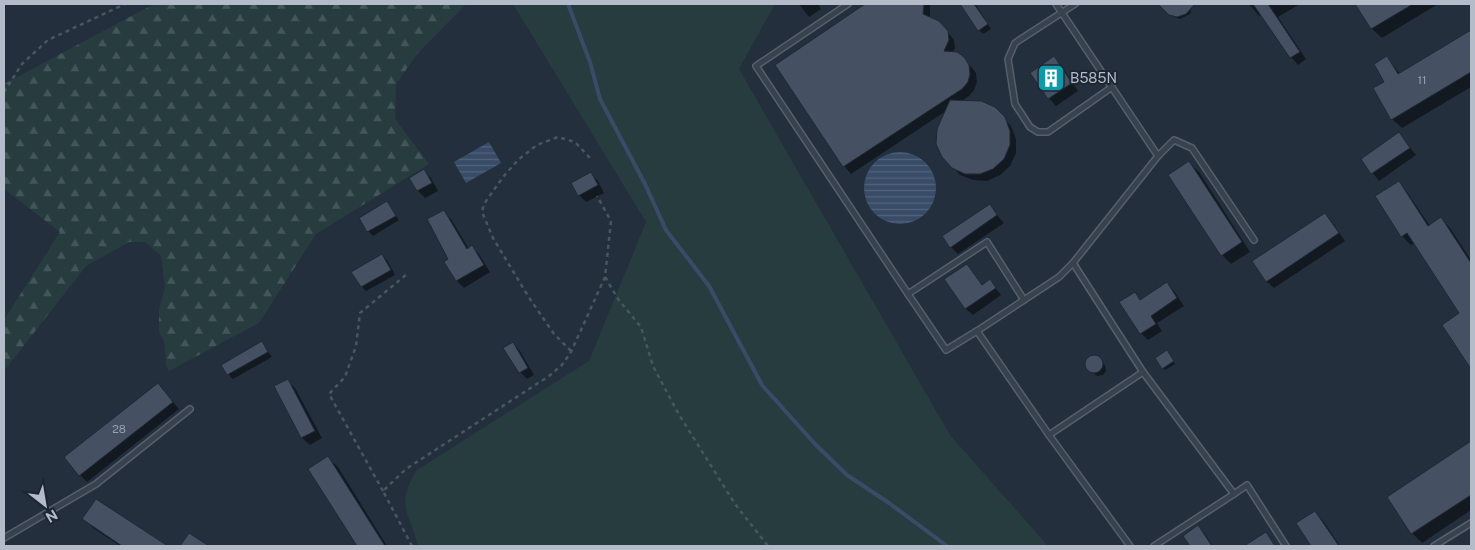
<svg xmlns="http://www.w3.org/2000/svg" width="1475" height="550" viewBox="0 0 1475 550" font-family="'Public Sans',sans-serif">
<style>
.green{fill:#263c3f}
.forest{fill:url(#forest-firs)}
.water{fill:url(#water-rules)}
.shadow{fill:#0007}
.lines{fill:none;stroke-linecap:round;stroke-linejoin:round}
.stream{stroke:#394c67;stroke-width:4}
.building{fill:#455162;stroke:#1f2835}
.lane-casing{stroke:#565f6c;stroke-width:8}
.path{stroke:#44595c;stroke-width:2.5;stroke-dasharray:4 4;stroke-linecap:butt}
.lane{stroke:#38414e;stroke-width:5}
.labels{text-anchor:middle;dominant-baseline:central;stroke-width:4;stroke-linejoin:round;paint-order:stroke}
.number-label{font-size:11px;fill:#98a1af}
.poi-label{font-size:14px;fill:#b4bcc9;stroke:#1d2633;text-anchor:start}
</style>
<defs>
<pattern id="forest-firs" width="22" height="20" patternUnits="userSpaceOnUse" patternTransform="scale(1.25)"><rect width="22" height="20" fill="#263c3f"/><path d="M5 1l3.5 6h-7zM16 11l3.5 6h-7z" fill="#435659"/></pattern>
<pattern id="water-rules" width="6" height="5" patternUnits="userSpaceOnUse" patternTransform="scale(1.25)"><rect width="6" height="5" fill="#394c67"/><path d="M0 2.5h6" fill="none" stroke="#53647b"/></pattern>
</defs>
<rect width="100%" height="100%" fill="#242f3e"/>
<!-- green -->
<path class="green" d="M513,4H775L739,69L950,435L1048,546H418C409,510 395,506 417,470L589,361L646,222Z"/>
<!-- forest -->
<path class="forest" d="M154,4H466L417,54L396,84L395,119L429,164L316,234L259,323L169,371L166,365L164,341L159,332V310L165,287L161,256L145,242H129L86,266L4,371V320L60,232L4,189V84Z"/>
<!-- water -->
<g class="water">
<path d="M489,142L501,163L466,183L454,162Z"/>
<circle cx="900" cy="188" r="36"/>
</g>
<!-- shadow -->
<g class="shadow">
<path d="M799,4H818L821,9L809,17Z"/>
<path d="M867,4H930V18L946,30L954,40L955,48L953,53L964,58L976,73L977,82L974,90L969,96L960,102L994,108L1011,126L1016,139V153L1010,166L1000,175L987,181L973,180L960,175L943,156L946,111L851,174L844,166L777,66Z"/>
<path d="M967,4L976,5L991,29L983,34L979,30L963,6Z"/>
<path d="M1163,4H1193L1190,14L1180,19L1170,15Z"/>
<path d="M1249,4H1300L1278,17L1306,59L1298,65L1291,57L1262,14L1259,16Z"/>
<path d="M1357,4H1438L1382,38L1372,29Z"/>
<path d="M1471,31V87L1402,128L1392,119L1375,89L1386,82L1387,58L1400,74Z"/>
<path d="M1054,58L1061,65L1078,91L1056,106L1049,98L1032,73Z"/>
<path d="M1399,134L1416,155L1379,181L1362,159Z"/>
<path d="M1189,163L1199,172L1250,252L1231,264L1222,255Z"/>
<path d="M424,171L431,178L438,191L425,198L418,191L411,178Z"/>
<path d="M591,174L598,181L604,193L586,202L579,195Z"/>
<path d="M1398,183L1407,192L1430,226L1441,219L1450,228L1471,260V366L1444,325L1461,314L1415,243L1411,245L1402,236L1377,197Z"/>
<path d="M387,203L399,220L373,236L368,231Z"/>
<path d="M989,206L1004,223L958,254L951,247Z"/>
<path d="M444,212L451,219L469,249L472,247L479,254L490,272L464,288L457,281L446,262L450,260Z"/>
<path d="M1325,214L1332,222L1345,241L1274,288L1266,281Z"/>
<path d="M382,256L387,260L395,275L366,291L362,287Z"/>
<path d="M966,265L983,286L990,281L1001,295L973,315L966,309L946,280Z"/>
<path d="M1167,284L1174,291L1184,306L1157,323L1162,331L1148,340L1141,333L1121,303L1135,293L1141,300Z"/>
<path d="M262,343L272,357L233,379L228,374Z"/>
<path d="M513,343L520,351L534,375L527,379L520,372Z"/>
<path d="M1168,354L1175,364L1165,370L1163,368Z"/>
<path d="M1095,357L1105,365L1106,371L1103,375L1097,376L1087,367L1086,362L1089,358Z"/>
<path d="M288,381L295,388L322,438L310,445L302,438L276,387Z"/>
<path d="M158,384L179,409L87,482L80,475Z"/>
<path d="M1471,443V510L1422,543L1412,533L1389,497Z"/>
<path d="M328,458L338,467L387,546H358L310,470Z"/>
<path d="M96,501L166,546H120L93,528L84,519Z"/>
<path d="M1315,512L1324,522L1340,546H1313L1297,524Z"/>
<path d="M1198,527L1205,534L1213,546H1192L1185,536Z"/>
</g>
<g class="lines">
<!-- stream -->
<path class="stream" d="M568,4L590,62L600,99L645,184L666,230L709,286L762,385L815,444L847,475L889,503L947,546"/>
</g>
<!-- building -->
<g class="building">
<path d="M865,4H924L923,14L939,21L948,31L949,40L944,51L957,52L964,57L969,65L970,74L968,82L962,89L843,167L775,65Z"/>
<path d="M960,4H974L988,24L978,31Z"/>
<path d="M1158,4H1195L1186,14L1177,17L1169,15Z"/>
<path d="M1253,4H1268L1300,52L1290,58Z"/>
<path d="M1355,4H1413L1371,29Z"/>
<path d="M1471,30V72L1391,120L1373,88L1384,82L1374,64L1387,56L1398,74Z"/>
<path d="M1054,56L1072,83L1048,99L1030,73Z"/>
<path d="M950,100L981,101L995,107L1005,117L1010,131V145L1004,159L993,169L980,174H965L952,168L942,157L936,144L937,129Z"/>
<path d="M1399,132L1410,148L1371,174L1361,159Z"/>
<path d="M1189,161L1242,242L1221,256L1168,175Z"/>
<path d="M424,169L432,183L417,191L409,178Z"/>
<path d="M591,172L598,185L578,196L571,183Z"/>
<path d="M1399,181L1428,226L1441,217L1471,263V369L1442,325L1459,313L1407,233L1401,237L1375,196Z"/>
<path d="M387,201L396,216L367,232L359,218Z"/>
<path d="M990,204L997,215L950,248L942,236Z"/>
<path d="M444,210L467,249L472,245L484,265L456,281L444,262L448,259L427,219Z"/>
<path d="M1325,213L1339,233L1266,282L1252,261Z"/>
<path d="M382,254L391,270L361,287L351,272Z"/>
<path d="M967,264L982,285L990,279L996,288L965,309L944,279Z"/>
<path d="M1167,282L1177,298L1151,316L1156,324L1140,334L1119,302L1135,292L1140,300Z"/>
<path d="M262,341L268,352L227,375L221,365Z"/>
<path d="M513,342L528,368L519,373L503,348Z"/>
<path d="M1167,350L1174,361L1162,369L1155,358Z"/>
<circle cx="1094" cy="364" r="9"/>
<path d="M288,379L315,431L301,438L274,386Z"/>
<path d="M158,383L173,402L79,476L64,457Z"/>
<path d="M1471,441V495L1411,534L1387,497Z"/>
<path d="M328,456L385,546H357L308,469Z"/>
<path d="M96,499L168,546H122L82,519Z"/>
<path d="M1315,511L1339,546H1311L1296,523Z"/>
<path d="M1198,525L1212,546H1190L1183,536Z"/>
<path d="M1266,532L1275,546H1244Z"/>
<path d="M189,533L209,546H180Z"/>
</g>
<g class="lines">
<!-- lane casing -->
<g class="lane-casing">
<g id="lane">
<path d="M848,4L756,66L908,294"/>
<path d="M1056,4L1158,156"/>
<path d="M1075,4L1015,43L1008,59L1015,104L1030,127L1038,132H1048L1112,87"/>
<path d="M1073,263L1143,372L1234,494L1154,546"/>
<path d="M977,331L946,350L908,294L987,242L1024,300"/>
<path d="M1049,435L1143,372"/>
<path d="M1234,494L1247,485L1286,546"/>
<path d="M4,538L96,484L190,409"/>
<path d="M1130,546L1049,435L977,331L1059,277L1073,263L1158,156L1174,140L1192,148L1254,240"/>
<path d="M1434,546L1471,523"/>
</g>
</g>
<!-- path -->
<g class="path">
<path d="M4,92L22,64L48,40L125,4"/>
<path d="M605,277L618,299L641,327L653,366L678,413L735,504L768,546"/>
<path d="M571,351L554,334L528,296L493,238L482,212L484,204L503,177L518,160L537,145L558,137L575,142L591,159"/>
<path d="M383,491L329,394L345,377L356,346L360,313L407,274"/>
<path d="M412,546L383,491L406,469L549,376L562,365L571,352L605,277L611,221L597,196"/>
</g>
<!-- lane -->
<use href="#lane" class="lane"/>
</g>
<!-- icons -->
<defs>
<g id="building-square" transform="scale(1.4375)"><rect x="-9" y="-9" width="18" height="18" rx="4" fill="#0f9aa8" stroke="#1d2633"/><path d="M-4-6H4V6H1V3H-1V6H-4ZM-2.5-4.3h1.7v1.8h-1.7ZM.8-4.3h1.7v1.8H.8ZM-2.5-1h1.7V.8h-1.7ZM.8-1h1.7V.8H.8Z" fill="#fff"/></g>
</defs>
<g fill-rule="evenodd">
<use href="#building-square" x="1051" y="78"/>
</g>
<g class="labels">
<!-- number labels -->
<g class="number-label">
<text x="1422" y="80">11</text>
<text x="119" y="429">28</text>
</g>
<!-- poi labels -->
<g class="poi-label">
<text x="1070" y="78">B585N</text>
</g>
</g>
<!-- border -->
<rect width="1475" height="550" fill="none" stroke="#b4bcc9" stroke-width="10"/>
<!-- north arrow -->
<g transform="translate(45 505) rotate(149)" stroke="#1d2633" stroke-width="4" paint-order="stroke">
<path d="M0-4L9 19L0 12L-9 19Z" fill="#b4bcc9"/>
<text y="-8" font-size="14" font-weight="bold" text-anchor="middle" fill="#b4bcc9">N</text>
</g>
</svg>
